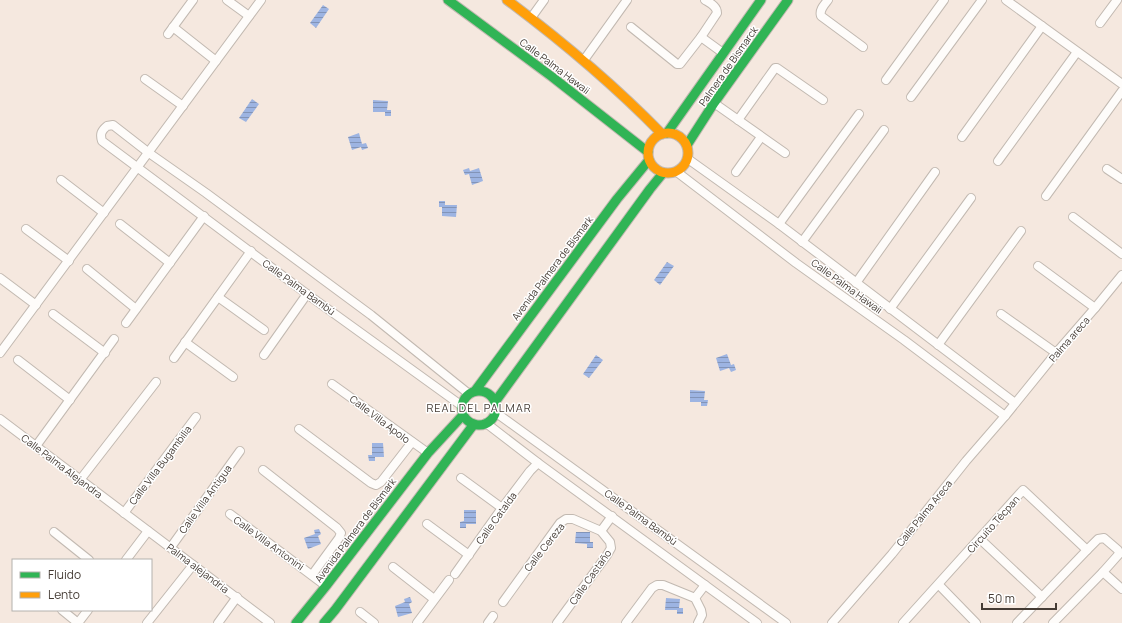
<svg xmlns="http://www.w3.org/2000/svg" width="1122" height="623" viewBox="0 0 1122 623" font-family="Manrope,sans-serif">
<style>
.water{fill:url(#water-rules)}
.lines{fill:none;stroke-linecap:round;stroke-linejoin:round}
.street-casing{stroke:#c2b9b1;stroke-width:10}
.fast-casing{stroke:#c2b9b1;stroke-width:11}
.slow-casing{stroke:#c2b9b1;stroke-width:11}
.street{stroke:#fefcfa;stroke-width:8}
.fast{stroke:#30b455;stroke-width:9}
.slow{stroke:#ff9f0a;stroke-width:9}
.labels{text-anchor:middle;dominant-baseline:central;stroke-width:3;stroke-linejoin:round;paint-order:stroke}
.street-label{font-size:10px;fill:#443b34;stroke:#fff}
.neighbourhood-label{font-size:11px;letter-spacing:1px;fill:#443b34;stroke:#fff}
</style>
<defs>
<pattern id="water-rules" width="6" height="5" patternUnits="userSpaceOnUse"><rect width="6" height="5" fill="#9db4e2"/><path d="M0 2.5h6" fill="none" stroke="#8294b8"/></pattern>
</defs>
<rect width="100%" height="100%" fill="#f5e8df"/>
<!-- water -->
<g class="water">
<path d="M323,5L329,9L316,28L310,23Z"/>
<path d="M252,99L259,104L246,122L239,118Z"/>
<path d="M373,100L388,101L387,110H391V116H385V112H373Z"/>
<path d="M359,133L362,144L366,143L368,148L362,150L361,147L352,150L348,137Z"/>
<path d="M469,168L470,171L479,168L483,181L472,185L469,174L465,175L463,170Z"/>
<path d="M439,201H445V205H457L456,217L442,216V207H439Z"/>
<path d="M667,262L674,266L660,285L654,280Z"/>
<path d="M727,354L731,365L734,364L736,370L731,372L729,368L720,371L716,358Z"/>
<path d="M596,355L603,360L589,378L583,374Z"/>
<path d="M690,390L705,391L704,400H708L707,406H701V402H690Z"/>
<path d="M372,443H383L384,457H375V461H369L368,455H372Z"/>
<path d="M464,510H476V524H466V528H460V522L464,521Z"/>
<path d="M319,529L321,534L318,536L321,544L308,549L304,538L315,534L314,530Z"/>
<path d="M576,532H590V542H593V548H587V544L575,543Z"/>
<path d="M410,597L412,602L409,604L412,613L398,617L395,606L405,602L404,599Z"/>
<path d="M666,598L680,599L679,608H683V614H677V610H665Z"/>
</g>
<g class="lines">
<!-- street casing -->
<g class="street-casing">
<g id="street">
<path d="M227,0L249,16"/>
<path d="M828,0C824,5 819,10 821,16L863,47"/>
<path d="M1006,0L1122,84"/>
<path d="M531,18L544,0"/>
<path d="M1100,23L1117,0"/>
<path d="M173,27L216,61"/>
<path d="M631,27L677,64H680L701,37L717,13C717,6 710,3 705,0"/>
<path d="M168,34L193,0"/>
<path d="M701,37L723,53"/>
<path d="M584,60L627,0"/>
<path d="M145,79L183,106"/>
<path d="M886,80L944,0"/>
<path d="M911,97L982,0"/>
<path d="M714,103L785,153"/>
<path d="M738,120L775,68H777L823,100"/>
<path d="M962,137L1042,26"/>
<path d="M688,159L779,224L1015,403"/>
<path d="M998,161L1077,52"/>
<path d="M1107,169L1122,179"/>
<path d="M677,172L796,263L904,340L1005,416"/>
<path d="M736,172L761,137"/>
<path d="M61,180L104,213"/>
<path d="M1046,196L1122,91"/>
<path d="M1073,217L1122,254"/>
<path d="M120,224L170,263"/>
<path d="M779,224L859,114"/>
<path d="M26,229L69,261"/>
<path d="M802,242L884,130"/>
<path d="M1038,266L1095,308"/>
<path d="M87,269L136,309"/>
<path d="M0,278L36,305"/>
<path d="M856,283L935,172"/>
<path d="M218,297L264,330"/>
<path d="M890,309L971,198"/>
<path d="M53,314L105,353"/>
<path d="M1001,314L1056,353"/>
<path d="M126,323L204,216"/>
<path d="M185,342L233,377"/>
<path d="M938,345L1021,231"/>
<path d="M0,353L261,0"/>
<path d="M264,355L307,294"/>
<path d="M174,358L251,251"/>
<path d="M18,360L70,400"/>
<path d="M332,384L428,453"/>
<path d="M462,406L307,294L102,141C100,134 101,131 107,126L113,125L149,153L206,193L371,315L469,394"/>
<path d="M495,412L786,623"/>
<path d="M0,419L270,623"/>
<path d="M486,423L538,463L757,623"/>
<path d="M299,429L371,483L376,485L381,482L412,442"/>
<path d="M36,446L114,339"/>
<path d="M263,470L337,528L341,533L339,538L312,575"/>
<path d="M461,478L502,508"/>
<path d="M80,480L156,382"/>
<path d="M124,513L196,417"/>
<path d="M230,514L326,586"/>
<path d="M427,524L469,555"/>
<path d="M601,531L612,516"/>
<path d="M54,532L89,560"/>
<path d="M980,539L1042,597"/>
<path d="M171,547L240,451"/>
<path d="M126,560L148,531"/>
<path d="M393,567L434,599"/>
<path d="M1103,572L1122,589"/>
<path d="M455,574L502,508L530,471L538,463"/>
<path d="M939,585L976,623"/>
<path d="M695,598L705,585"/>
<path d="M503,602L560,523L566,519H573L601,531L610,542L611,548L607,555L557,623"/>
<path d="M62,610L78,623"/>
<path d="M360,612L374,623"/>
<path d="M78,623L88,610"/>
<path d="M147,623L193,565"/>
<path d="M218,623L237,597"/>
<path d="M417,623L449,580"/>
<path d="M488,623L493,616"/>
<path d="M626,623L652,588L657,585H663L695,598L701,610L702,615L698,623"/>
<path d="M832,623L892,554L966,461L1005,416L1056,353L1095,308L1122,275"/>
<path d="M903,623L1023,490L1087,550"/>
<path d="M1017,623L1087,550L1098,539L1104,538L1118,550L1119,554L1103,572L1053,623"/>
</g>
</g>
<!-- fast casing -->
<g class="fast-casing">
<g id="fast">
<path d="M448,0L551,76L648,152"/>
<path d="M667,133L761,0"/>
<path d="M687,145L714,103L788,0"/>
<path d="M475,391L617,199L649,160"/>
<circle cx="479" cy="408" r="17"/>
<path d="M495,402L650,189L663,173"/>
<path d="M296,623L326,586L428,453L463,415"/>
<path d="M324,623L335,610L474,424"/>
</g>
</g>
<!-- slow casing -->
<g class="slow-casing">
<g id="slow">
<path d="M507,0C562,41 614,85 662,134"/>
<circle cx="668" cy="153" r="20"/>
</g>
</g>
<!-- street -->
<use href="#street" class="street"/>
<!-- fast -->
<use href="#fast" class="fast"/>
<!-- slow -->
<use href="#slow" class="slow"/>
</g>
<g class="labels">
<!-- street labels -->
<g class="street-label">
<text transform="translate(555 66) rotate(37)">Calle Palma Hawaii</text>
<text transform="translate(728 66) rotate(-55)">Palmera de Bismarck</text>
<text transform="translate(552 268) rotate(-53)">Avenida Palmera de Bismark</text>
<text transform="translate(847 286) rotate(36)">Calle Palma Hawaii</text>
<text transform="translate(299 287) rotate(36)">Calle Palma Bambú</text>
<text transform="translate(1069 339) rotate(-49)">Palma areca</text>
<text transform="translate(380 419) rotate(37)">Calle Villa Apolo</text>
<text transform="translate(160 465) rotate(-53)">Calle Villa Bugambilia</text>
<text transform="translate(62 466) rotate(37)">Calle Palma Alejandra</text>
<text transform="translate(205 499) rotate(-54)">Calle Villa Antigua</text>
<text transform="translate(924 513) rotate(-51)">Calle Palma Areca</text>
<text transform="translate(641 517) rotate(36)">Calle Palma Bambú</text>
<text transform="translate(496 518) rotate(-54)">Calle Catalda</text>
<text transform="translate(993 524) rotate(-48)">Circuito Técpan</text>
<text transform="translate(355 530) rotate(-53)">Avenida Palmera de Bismark</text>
<text transform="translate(269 543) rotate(36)">Calle Villa Antonini</text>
<text transform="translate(544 547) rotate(-52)">Calle Cereza</text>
<text transform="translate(198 568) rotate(37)">Palma alejandria</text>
<text transform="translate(590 577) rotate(-55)">Calle Castaño</text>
</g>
<!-- neighbourhood labels -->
<g class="neighbourhood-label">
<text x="479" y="407">REAL DEL PALMAR</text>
</g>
</g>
<!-- legend -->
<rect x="12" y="559" width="140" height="52" fill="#ffffff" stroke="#b4b1ae"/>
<rect x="20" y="572" width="20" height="6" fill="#30b455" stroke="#b4b1ae"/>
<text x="48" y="579" font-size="12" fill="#443b34">Fluido</text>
<rect x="20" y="592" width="20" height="6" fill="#ff9f0a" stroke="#b4b1ae"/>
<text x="48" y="599" font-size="12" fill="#443b34">Lento</text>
<!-- scale -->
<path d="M982 603v6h74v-6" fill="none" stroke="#443b34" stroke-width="2"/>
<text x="988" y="603" font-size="12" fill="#443b34" stroke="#ffffff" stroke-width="3" paint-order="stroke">50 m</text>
</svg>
